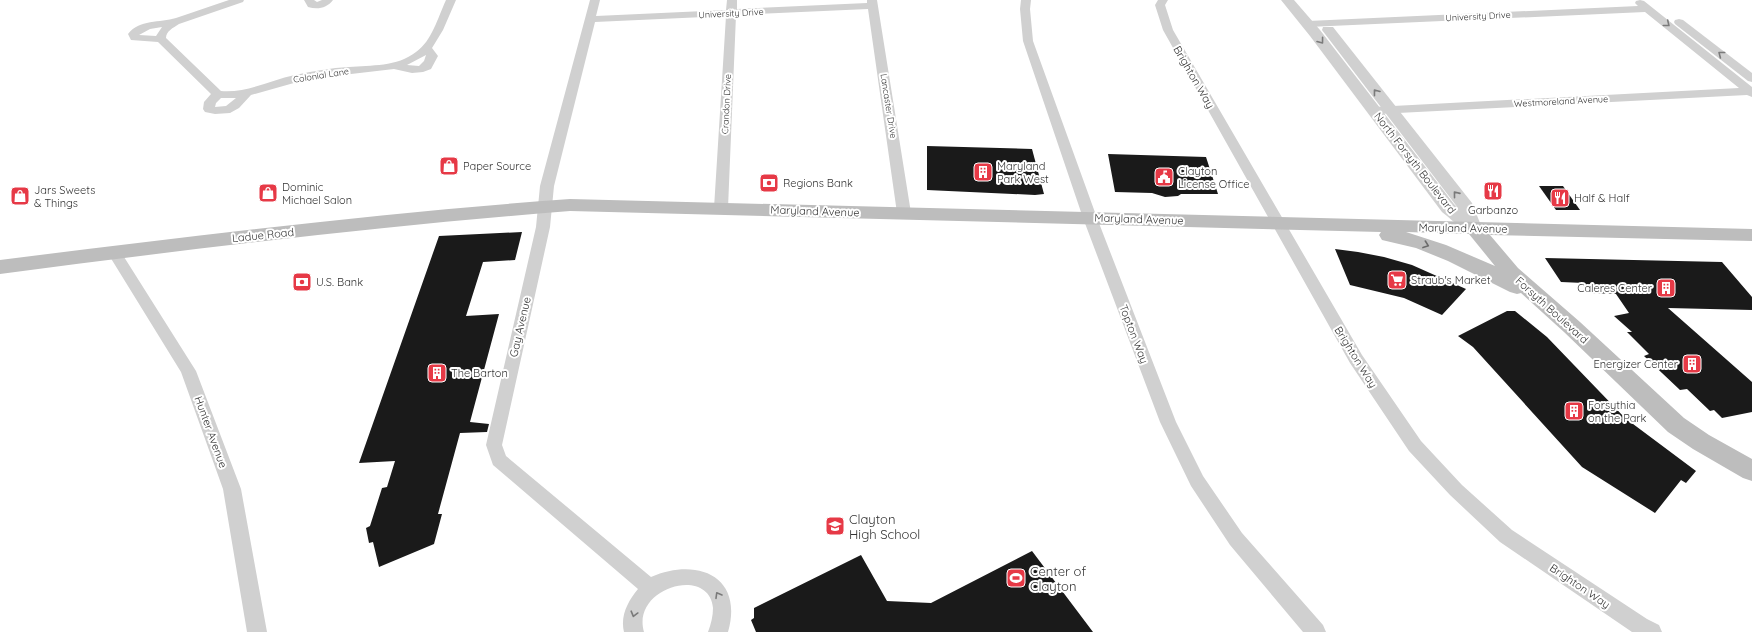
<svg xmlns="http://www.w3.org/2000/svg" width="1752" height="632" viewBox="0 0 1752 632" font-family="Quicksand,sans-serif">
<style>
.building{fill:#1a1a1a}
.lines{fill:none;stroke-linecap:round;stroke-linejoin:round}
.minor{fill:#d0d0d0;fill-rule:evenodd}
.tertiary{fill:#d0d0d0;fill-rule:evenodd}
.secondary{fill:#bdbdbd;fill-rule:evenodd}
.oneway{stroke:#7a7a7a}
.oneway2{stroke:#6a6a6a}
.labels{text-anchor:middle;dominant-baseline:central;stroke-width:4;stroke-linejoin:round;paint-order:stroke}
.far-street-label{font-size:9px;fill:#333;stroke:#fff}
.street-label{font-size:11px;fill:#333;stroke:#fff}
.poi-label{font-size:11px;fill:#333;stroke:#fff;text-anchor:start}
.near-poi-label{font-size:13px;fill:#333;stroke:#fff;text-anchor:start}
</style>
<rect width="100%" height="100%" fill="#fff"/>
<!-- building -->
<g class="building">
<path d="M927,146L1032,149L1044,194L1035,195L927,190Z"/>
<path d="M1108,154L1206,157L1218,194H1181L1178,196L1165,197L1152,193L1115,192Z"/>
<path d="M1539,186H1563L1580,210H1556Z"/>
<path d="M522,232L515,260L483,262L466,316L499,314L470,422L489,424L487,432L460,433L438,514H442L434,544L379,567L373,542L369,543L366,528L370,526L382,488L387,487L395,461L359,463L439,236Z"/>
<path d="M1335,249L1358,252L1384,257L1412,265L1466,289L1442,315L1404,298L1350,285Z"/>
<path d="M1545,258L1722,262L1752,297V310L1668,308L1752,382V412L1722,418L1714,410L1710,411L1687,389L1680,390L1644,356L1649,354L1627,332H1632L1614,316L1629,313L1616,294L1591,293L1584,283L1561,282Z"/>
<path d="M1507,311H1515L1547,337L1625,418L1696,471L1686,483L1681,480L1655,513L1582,467L1473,347L1458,336Z"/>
<path d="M1032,551L1093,632H756L751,620L754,618V608L861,555L887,601L931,603Z"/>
</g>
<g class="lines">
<!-- minor -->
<g class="minor">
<path d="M229,0H244L243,2L179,24C173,28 166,31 166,38L221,91C248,93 270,80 295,75C313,71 331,68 349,67C371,65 397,67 416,52C432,41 438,17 446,0H456L443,30L432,48L438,56L431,69L423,72L412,73L394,69L308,79L251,95L239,108L230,113L215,114L205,112L203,109L204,102L211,94L158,42L131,40L128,34C139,19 160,23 176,18C194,12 211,6 229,0ZM162,27L156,36L139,35L150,29ZM426,55L424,61L419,66L407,65ZM221,98H236L226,106L215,107L216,103Z"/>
<path d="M304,0H314L317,2L322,0H333C327,8 318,10 308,7Z"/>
<path d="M590,0H600L596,16L726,10L727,0H737V9L867,3V0H877L911,213L909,216L904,217L899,216L897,213L868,9L736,15L728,208L726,211L721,212L716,211L714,208L726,16L595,22L554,186L550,227L502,445L506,456L651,577C697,557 744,576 728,632H708C711,624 713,616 713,608C709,565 631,588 644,632H624C620,616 628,601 638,589L493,465L486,445L536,227L540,186Z"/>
<path d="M1021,0H1031L1030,9L1033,41L1097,218L1176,422L1203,476L1242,533L1323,625L1326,632H1303L1230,545L1191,486L1160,422L1083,218L1023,41L1020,9Z"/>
<path d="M1158,0H1168L1165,5L1173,30L1362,355L1421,441L1462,485L1512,530L1647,619L1659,625L1662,632H1632L1500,542L1450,495L1409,451L1350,363L1163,30L1155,5Z"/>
<path d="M1640,0L1644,1L1752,87V97L1747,95L1378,114L1374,113L1372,110L1374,107L1739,88L1645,12L1308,27L1303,24L1308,21L1638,6L1635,3L1636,1Z"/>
<path d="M1679,19L1683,20L1752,73V82L1748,81L1675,24L1674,22L1675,20Z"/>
<path d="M114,247L119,249L196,371L241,489L267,632H247L223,489L181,372L107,252L109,249Z"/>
</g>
<!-- tertiary -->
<path class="tertiary" d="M1281,0H1294L1320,30L1454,204L1458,208L1322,30L1323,27H1333L1472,203L1482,228L1480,232C1466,236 1453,220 1442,212L1310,36Z"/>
<!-- secondary -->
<path class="secondary" d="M570,199L1752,229V241L1490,235L1518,268L1580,322L1684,418L1709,435L1752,459V481L1743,478L1693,449L1668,432L1564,332L1521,293L1517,294L1510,292L1448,261L1416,248L1382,240L1379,235L1381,232L570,211C379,226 190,249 0,274V260C190,236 379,213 570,199ZM1406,232L1469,234L1495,266L1446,245Z"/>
</g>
<!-- one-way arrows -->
<defs><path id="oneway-chevron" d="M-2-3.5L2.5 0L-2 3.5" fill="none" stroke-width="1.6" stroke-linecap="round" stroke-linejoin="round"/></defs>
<g class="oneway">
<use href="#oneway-chevron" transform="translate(1667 24) rotate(39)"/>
<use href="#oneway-chevron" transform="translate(1321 41) rotate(53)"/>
<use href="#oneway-chevron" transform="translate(1721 54) rotate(-142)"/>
<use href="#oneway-chevron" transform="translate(1376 92) rotate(-128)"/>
<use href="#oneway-chevron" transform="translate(1456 194) rotate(-129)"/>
<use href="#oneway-chevron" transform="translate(718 595) rotate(-120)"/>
<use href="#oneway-chevron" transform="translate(634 614) rotate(105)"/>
</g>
<use class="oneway2" href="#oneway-chevron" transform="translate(1426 245) rotate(20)"/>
<!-- icons -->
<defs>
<g id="shop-square" transform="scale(1)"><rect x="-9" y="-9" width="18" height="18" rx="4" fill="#e63946" stroke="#fff"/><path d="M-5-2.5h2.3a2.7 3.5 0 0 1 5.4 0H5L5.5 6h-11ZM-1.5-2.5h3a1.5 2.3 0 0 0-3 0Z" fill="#fff"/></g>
<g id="building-square" transform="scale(1)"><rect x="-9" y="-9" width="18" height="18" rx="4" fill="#e63946" stroke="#fff"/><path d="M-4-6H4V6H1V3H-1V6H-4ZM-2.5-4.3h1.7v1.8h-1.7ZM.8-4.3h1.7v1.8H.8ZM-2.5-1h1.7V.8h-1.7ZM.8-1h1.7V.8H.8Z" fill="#fff"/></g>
<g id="civic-square" transform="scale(1)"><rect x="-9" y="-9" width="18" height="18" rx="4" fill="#e63946" stroke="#fff"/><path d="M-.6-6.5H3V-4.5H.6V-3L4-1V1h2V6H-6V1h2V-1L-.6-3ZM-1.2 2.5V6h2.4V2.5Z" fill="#fff"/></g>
<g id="bank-square" transform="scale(1)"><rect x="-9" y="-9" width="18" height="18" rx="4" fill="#e63946" stroke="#fff"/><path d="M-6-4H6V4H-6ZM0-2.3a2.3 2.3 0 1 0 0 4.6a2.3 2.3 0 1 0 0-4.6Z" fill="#fff"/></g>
<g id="restaurant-square" transform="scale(1)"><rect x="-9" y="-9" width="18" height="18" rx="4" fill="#e63946" stroke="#fff"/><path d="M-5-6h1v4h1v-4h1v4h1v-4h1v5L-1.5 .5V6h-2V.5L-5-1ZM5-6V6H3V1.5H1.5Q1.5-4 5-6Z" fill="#fff"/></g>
<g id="supermarket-square" transform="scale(1)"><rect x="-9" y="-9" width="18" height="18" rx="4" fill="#e63946" stroke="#fff"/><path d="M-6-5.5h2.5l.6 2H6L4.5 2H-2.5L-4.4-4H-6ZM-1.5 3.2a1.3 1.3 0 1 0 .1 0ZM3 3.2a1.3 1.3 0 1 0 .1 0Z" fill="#fff"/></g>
<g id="school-square" transform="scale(1)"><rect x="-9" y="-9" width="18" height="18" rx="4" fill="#e63946" stroke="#fff"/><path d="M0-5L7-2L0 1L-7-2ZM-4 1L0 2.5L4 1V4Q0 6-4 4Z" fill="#fff"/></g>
<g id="stadium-square" transform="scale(1)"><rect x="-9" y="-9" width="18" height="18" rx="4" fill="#e63946" stroke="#fff"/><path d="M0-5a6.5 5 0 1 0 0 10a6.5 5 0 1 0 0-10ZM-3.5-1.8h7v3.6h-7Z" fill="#fff"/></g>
</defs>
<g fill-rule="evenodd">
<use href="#shop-square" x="449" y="166"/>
<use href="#building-square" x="983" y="172"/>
<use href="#civic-square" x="1164" y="177"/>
<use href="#bank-square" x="769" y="183"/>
<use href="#restaurant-square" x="1493" y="191"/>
<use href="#shop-square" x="268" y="193"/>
<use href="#shop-square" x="20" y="196"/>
<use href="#restaurant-square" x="1560" y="198"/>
<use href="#supermarket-square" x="1397" y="280"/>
<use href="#bank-square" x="302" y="282"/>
<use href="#building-square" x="1666" y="288"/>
<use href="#building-square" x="1692" y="364"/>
<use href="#building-square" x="437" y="373"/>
<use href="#building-square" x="1574" y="411"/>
<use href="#school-square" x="835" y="526"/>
<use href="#stadium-square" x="1016" y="578"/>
</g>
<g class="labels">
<!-- far-street labels -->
<g class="far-street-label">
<text transform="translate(731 13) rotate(-3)">University Drive</text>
<text transform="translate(1478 16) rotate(-3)">University Drive</text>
<text transform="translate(321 75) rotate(-9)">Colonial Lane</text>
<text transform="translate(1561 101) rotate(-3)">Westmoreland Avenue</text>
<text transform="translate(726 104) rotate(-87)">Crandon Drive</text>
<text transform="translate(889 106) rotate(81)">Lancaster Drive</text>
</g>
<!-- street labels -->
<g class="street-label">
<text transform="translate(1194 77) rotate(60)">Brighton Way</text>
<text transform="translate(1415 163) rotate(52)">North Forsyth Boulevard</text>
<text transform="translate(815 211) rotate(2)">Maryland Avenue</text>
<text transform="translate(1139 219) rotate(2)">Maryland Avenue</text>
<text transform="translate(1463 228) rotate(1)">Maryland Avenue</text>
<text transform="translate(263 235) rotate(-6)">Ladue Road</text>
<text transform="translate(1552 310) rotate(42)">Forsyth Boulevard</text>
<text transform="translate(520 327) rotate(-77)">Gay Avenue</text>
<text transform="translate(1134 334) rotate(69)">Topton Way</text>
<text transform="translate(1356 357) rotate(58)">Brighton Way</text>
<text transform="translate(211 432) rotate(70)">Hunter Avenue</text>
<text transform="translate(1580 586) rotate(34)">Brighton Way</text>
</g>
<!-- poi labels -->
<g class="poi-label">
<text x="463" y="166">Paper Source</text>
<text x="997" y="166">Maryland<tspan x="997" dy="13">Park West</tspan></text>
<text x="1178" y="171">Clayton<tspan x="1178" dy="13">License Office</tspan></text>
<text x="783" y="183">Regions Bank</text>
<text x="282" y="187">Dominic<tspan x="282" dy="13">Michael Salon</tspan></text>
<text x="34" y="190">Jars Sweets<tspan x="34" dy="13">&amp; Things</tspan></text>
<text x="1574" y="198">Half &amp; Half</text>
<text x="1493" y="210" text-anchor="middle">Garbanzo</text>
<text x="1411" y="280">Straub's Market</text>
<text x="316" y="282">U.S. Bank</text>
<text x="1652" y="288" text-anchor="end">Caleres Center</text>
<text x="1678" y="364" text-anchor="end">Energizer Center</text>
<text x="451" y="373">The Barton</text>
<text x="1588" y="405">Forsythia<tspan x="1588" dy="13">on the Park</tspan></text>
</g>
<!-- near-poi labels -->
<g class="near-poi-label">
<text x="849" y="519">Clayton<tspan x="849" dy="15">High School</tspan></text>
<text x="1030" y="571">Center of<tspan x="1030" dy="15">Clayton</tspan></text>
</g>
</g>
</svg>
